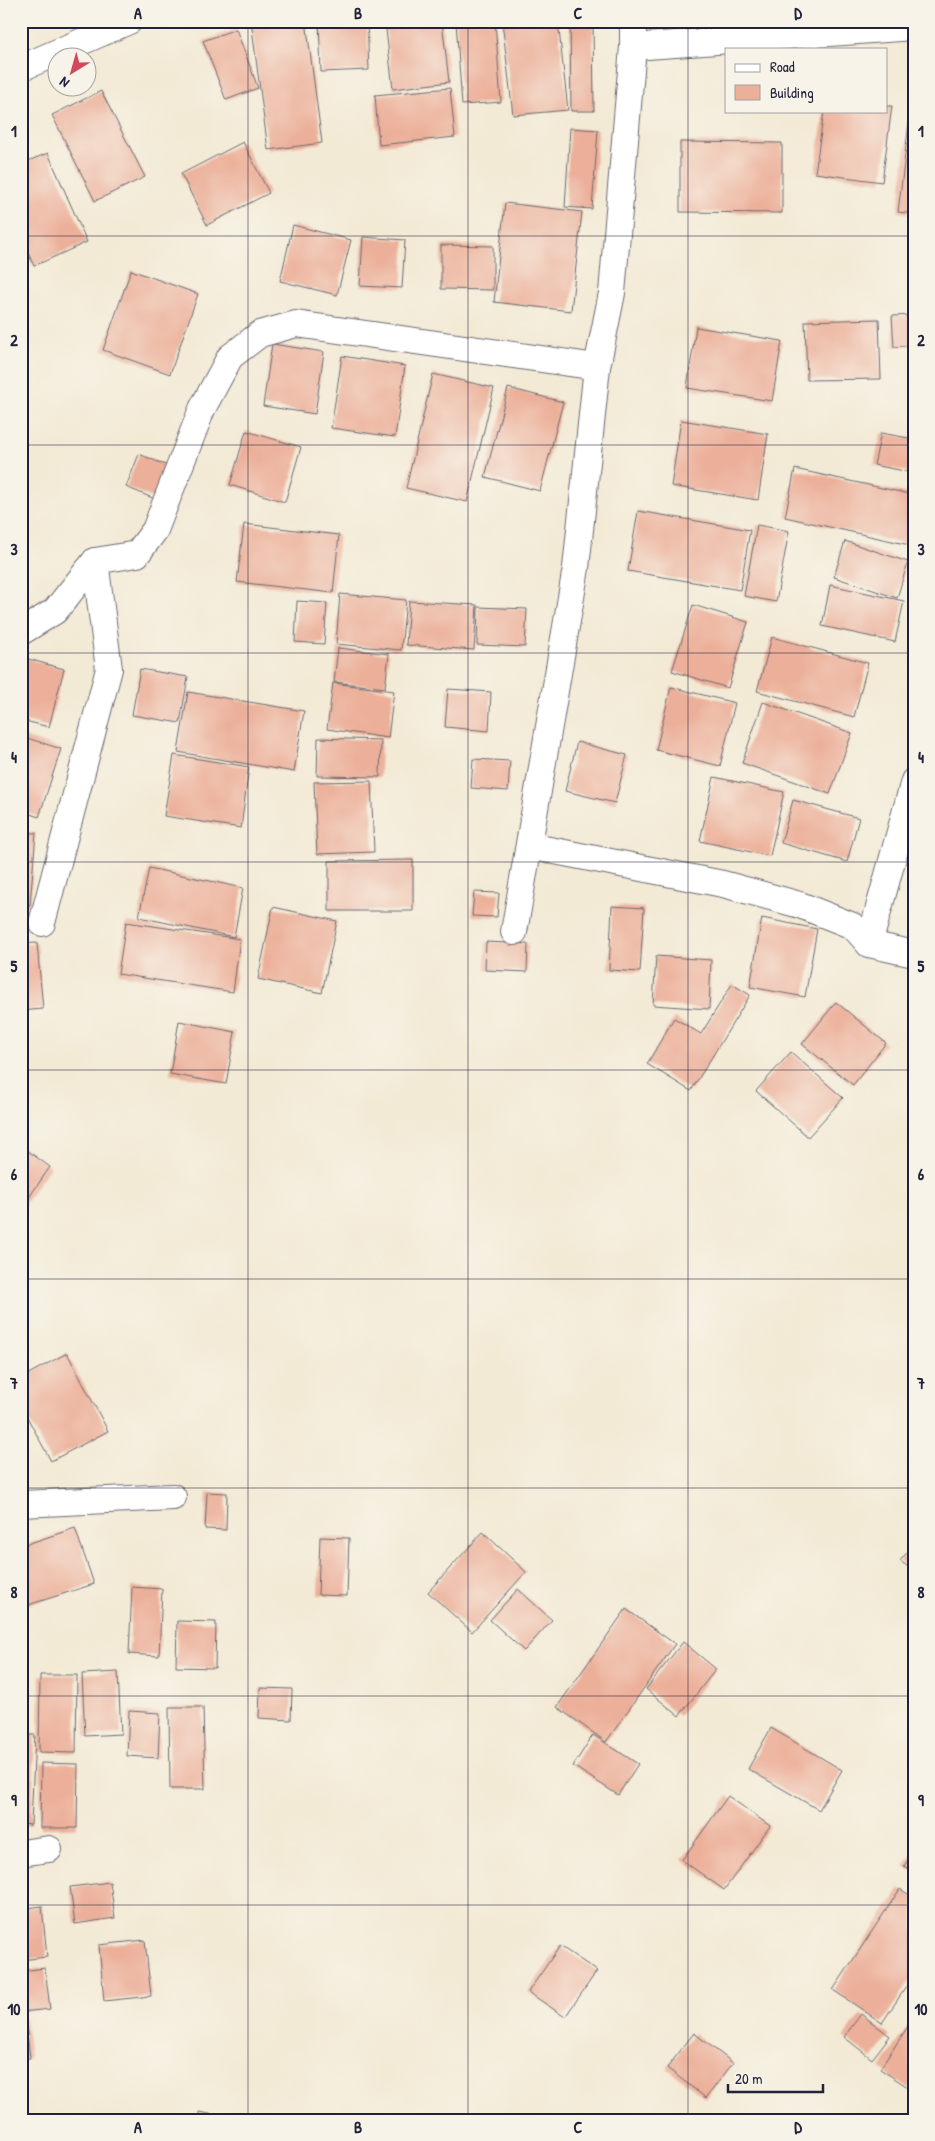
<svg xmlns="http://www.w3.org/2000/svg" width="935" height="2141" viewBox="0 0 935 2141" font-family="'Patrick Hand',sans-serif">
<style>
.building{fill:#ecb09a}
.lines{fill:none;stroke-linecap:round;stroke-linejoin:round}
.street-casing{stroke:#6b6871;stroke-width:28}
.street{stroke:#fff;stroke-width:26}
.grid{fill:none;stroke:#22223b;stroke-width:1;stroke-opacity:0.55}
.neatline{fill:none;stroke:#22223b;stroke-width:2}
.grid-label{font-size:16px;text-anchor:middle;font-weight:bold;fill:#22223b}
</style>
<rect width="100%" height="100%" fill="#f7f3e8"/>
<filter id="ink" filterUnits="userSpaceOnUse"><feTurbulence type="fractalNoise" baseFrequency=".02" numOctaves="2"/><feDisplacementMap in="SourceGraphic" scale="10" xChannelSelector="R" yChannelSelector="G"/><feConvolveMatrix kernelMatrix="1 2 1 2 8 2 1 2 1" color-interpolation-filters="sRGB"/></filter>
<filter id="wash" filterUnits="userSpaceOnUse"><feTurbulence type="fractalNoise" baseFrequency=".0096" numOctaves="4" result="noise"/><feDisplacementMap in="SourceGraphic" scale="20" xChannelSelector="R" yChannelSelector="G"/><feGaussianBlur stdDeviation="1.12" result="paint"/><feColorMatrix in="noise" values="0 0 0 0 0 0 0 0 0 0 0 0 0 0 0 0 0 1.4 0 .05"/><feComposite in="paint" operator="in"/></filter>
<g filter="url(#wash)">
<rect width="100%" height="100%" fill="#f3ead5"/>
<g id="blocks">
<!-- building -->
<g class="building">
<path d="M251,21H306L322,143L268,150Z"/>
<path d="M319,21H367L369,70L321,72Z"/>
<path d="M385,21H442L449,82L393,89Z"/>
<path d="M495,21L501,102L462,105L456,22Z"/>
<path d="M502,21H558L568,110L513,115Z"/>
<path d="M570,21H593L594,111H571Z"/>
<path d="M236,29L258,88L226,100L203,41Z"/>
<path d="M450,88L455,137L379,145L375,95Z"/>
<path d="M913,90H914V214L898,212Z"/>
<path d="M101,91L145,177L95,201L52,115Z"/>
<path d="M886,106H892L882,182L815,173L824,111H886Z"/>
<path d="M570,128L598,130L592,209L565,207Z"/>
<path d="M243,142L269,193L207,225L181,174Z"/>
<path d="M680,142L782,143V213L680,212Z"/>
<path d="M48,153L87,242L34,266L21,238V164Z"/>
<path d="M505,203L582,212L571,311L494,302Z"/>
<path d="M293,225L351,240L337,295L280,281Z"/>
<path d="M363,237L405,240L402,288L360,286Z"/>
<path d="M441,245L493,246V290L441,289Z"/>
<path d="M131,270L198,294L170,374L103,350Z"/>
<path d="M914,315V345L894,347L892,316Z"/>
<path d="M879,319L881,379L807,380L805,321Z"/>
<path d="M696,327L782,341L772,401L687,388Z"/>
<path d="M272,344L324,352L315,414L263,406Z"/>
<path d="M342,356L405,366L395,437L331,428Z"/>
<path d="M433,374L494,388L467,502L406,488Z"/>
<path d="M508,388L563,402L540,491L485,477Z"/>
<path d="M681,420L768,434L758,500L671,486Z"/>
<path d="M246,431L301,447L285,502L230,485Z"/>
<path d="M881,433L914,439V473L874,465Z"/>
<path d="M139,454L168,466L155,499L126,487Z"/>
<path d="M795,469L914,495V546L785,517Z"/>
<path d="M638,511L750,530L740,590L628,571Z"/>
<path d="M244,524L339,535L333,593L237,582Z"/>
<path d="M757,525L789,531L776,602L744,596Z"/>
<path d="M845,541L908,562L897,598L834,577Z"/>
<path d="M830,585L904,601L895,642L822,626Z"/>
<path d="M340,594L406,600L401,650L336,644Z"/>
<path d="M297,601L327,603L324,644L295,642Z"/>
<path d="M409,601L477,605L474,650L406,645Z"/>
<path d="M693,605L748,622L728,688L672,671Z"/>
<path d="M478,607L527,609L525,647L477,645Z"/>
<path d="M772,637L868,663L854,717L757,691Z"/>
<path d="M338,648L389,654L385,688L334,682Z"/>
<path d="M21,657L64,669L49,727L21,720Z"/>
<path d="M140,669L188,677L180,723L132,715Z"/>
<path d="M333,683L394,691L388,738L327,729Z"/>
<path d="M671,687L735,703L720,766L656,750Z"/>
<path d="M448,689L491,692L489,731L445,727Z"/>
<path d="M188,692L304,711L294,772L178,752Z"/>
<path d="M763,702L852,733L830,794L742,763Z"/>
<path d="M21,736L61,749L39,817L21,811Z"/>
<path d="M318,738L381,740L380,777L317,776Z"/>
<path d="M577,742L627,755L615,803L565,791Z"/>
<path d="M174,755L249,767L241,828L164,816Z"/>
<path d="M473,759L510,761L508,791L471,788Z"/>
<path d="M714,777L784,792L770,856L700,841Z"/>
<path d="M371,781L374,852L317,854L314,782Z"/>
<path d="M793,800L859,818L847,862L781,843Z"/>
<path d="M21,832L36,833L30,905L21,904Z"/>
<path d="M413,860V911H329V861Z"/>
<path d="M149,868L243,888L234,937L139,917Z"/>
<path d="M474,892L499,893L497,917L472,916Z"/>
<path d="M612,906L644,908L640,972L609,970Z"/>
<path d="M273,907L337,921L322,993L258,979Z"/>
<path d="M762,918L817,929L805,997L750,987Z"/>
<path d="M126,922L240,939L233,992L118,974Z"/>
<path d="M486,942L528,944L527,972L485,970Z"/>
<path d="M37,943L43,1009L21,1011V944Z"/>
<path d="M656,956L711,960L709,1009L653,1005Z"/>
<path d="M732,984L750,995L691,1091L647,1064L674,1018L701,1034Z"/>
<path d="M836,1002L886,1043L853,1085L802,1044Z"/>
<path d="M179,1021L235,1032L226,1084L170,1074Z"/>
<path d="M791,1052L843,1098L808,1137L756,1091Z"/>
<path d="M21,1146L50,1167L21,1209Z"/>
<path d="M67,1353L108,1431L51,1461L21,1406V1378Z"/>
<path d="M207,1492L227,1493L226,1530L205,1529Z"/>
<path d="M75,1528L94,1584L25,1606L21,1595V1546Z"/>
<path d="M483,1532L526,1572L472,1632L428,1592Z"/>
<path d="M320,1537L349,1538L347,1596L318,1595Z"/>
<path d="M914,1544V1571L900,1561Z"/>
<path d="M132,1587L162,1589L159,1656L129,1654Z"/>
<path d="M518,1589L552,1620L524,1651L490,1620Z"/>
<path d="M626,1609L675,1644L606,1742L557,1707Z"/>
<path d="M177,1621L216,1622L215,1668L176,1667Z"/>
<path d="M683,1642L716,1669L679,1716L646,1689Z"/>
<path d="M118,1672L121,1734L85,1736L82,1674Z"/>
<path d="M40,1675H77L76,1753L39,1752Z"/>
<path d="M260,1688L292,1689L291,1720L259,1718Z"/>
<path d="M169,1707H203L205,1789H170Z"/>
<path d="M129,1711L160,1713L158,1758L127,1756Z"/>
<path d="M771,1728L842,1770L819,1810L748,1769Z"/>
<path d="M21,1735H35L31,1825L21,1824Z"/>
<path d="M593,1735L638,1764L618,1795L573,1766Z"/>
<path d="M41,1763L78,1764L77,1828H40Z"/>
<path d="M728,1796L770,1826L724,1890L682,1860Z"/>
<path d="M914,1852V1872L904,1866Z"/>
<path d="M110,1882L115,1918L75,1924L70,1887Z"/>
<path d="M900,1889L914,1898V1975L882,2023L833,1990Z"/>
<path d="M42,1906L47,1957L21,1960V1909Z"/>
<path d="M145,1940L151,1996L104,2001L99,1945Z"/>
<path d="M560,1946L597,1971L565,2017L528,1992Z"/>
<path d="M45,1968L50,2009L21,2012V1971Z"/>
<path d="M861,2014L890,2036L872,2059L844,2037Z"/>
<path d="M25,2016L30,2058L21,2059V2017Z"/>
<path d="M914,2017V2091L880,2069Z"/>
<path d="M694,2033L733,2063L706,2098L667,2068Z"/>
<path d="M199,2112L225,2117V2120H198Z"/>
</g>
</g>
</g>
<g filter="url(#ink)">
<use href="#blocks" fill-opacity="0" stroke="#6b6871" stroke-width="1"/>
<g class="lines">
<!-- street casing -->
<g class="street-casing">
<g id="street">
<path d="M633,47L914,27"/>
<path d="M21,68L129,21"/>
<path d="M21,632L55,611L95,561"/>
<path d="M529,846L723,884L800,905L853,926L869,944L914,954"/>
<path d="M42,923L109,669L95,561L137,554L155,530L202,409L230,357L260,334L296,324L597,367"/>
<path d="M514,932L576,568L597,367L612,293L633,47V21"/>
<path d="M869,944L914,781"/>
<path d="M21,1504L173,1497"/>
<path d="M21,1853L49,1849"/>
</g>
</g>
<!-- street -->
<use href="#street" class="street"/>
</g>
</g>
<!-- grid -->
<path class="grid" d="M248,21V2120M468,21V2120M688,21V2120M21,236H914M21,445H914M21,653H914M21,862H914M21,1070H914M21,1279H914M21,1488H914M21,1696H914M21,1905H914"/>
<!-- margin -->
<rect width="935" height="2141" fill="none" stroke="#f7f3e8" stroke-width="55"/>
<!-- legend -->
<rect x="725" y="48" width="162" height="65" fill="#f7f3e8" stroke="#a29fa3"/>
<rect x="735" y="64" width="25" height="8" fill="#ffffff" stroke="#a29fa3"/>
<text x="770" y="72" font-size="15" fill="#22223b">Road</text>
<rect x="735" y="85" width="25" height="15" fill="#ecb09a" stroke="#a29fa3"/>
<text x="770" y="98" font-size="15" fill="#22223b">Building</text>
<!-- north arrow -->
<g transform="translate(72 72) rotate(217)"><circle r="24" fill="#f7f3e8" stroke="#a29fa3"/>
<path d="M0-4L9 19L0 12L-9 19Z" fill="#d1495b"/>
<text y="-8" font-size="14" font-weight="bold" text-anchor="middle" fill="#22223b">N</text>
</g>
<!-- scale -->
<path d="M728 2084v8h95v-8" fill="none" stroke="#22223b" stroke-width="2.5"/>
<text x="735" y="2084" font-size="15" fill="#22223b" stroke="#f7f3e8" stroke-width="4" paint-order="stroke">20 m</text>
<rect x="28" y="28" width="880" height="2086" class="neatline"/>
<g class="grid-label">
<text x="138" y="19">A</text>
<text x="358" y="19">B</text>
<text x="578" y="19">C</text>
<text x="798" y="19">D</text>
<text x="14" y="137">1</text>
<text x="921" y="137">1</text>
<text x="14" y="346">2</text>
<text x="921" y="346">2</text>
<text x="14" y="555">3</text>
<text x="921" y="555">3</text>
<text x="14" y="763">4</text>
<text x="921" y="763">4</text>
<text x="14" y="972">5</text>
<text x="921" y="972">5</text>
<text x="14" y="1180">6</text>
<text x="921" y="1180">6</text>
<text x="14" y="1389">7</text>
<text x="921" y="1389">7</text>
<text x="14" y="1598">8</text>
<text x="921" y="1598">8</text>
<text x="14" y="1806">9</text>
<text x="921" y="1806">9</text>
<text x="14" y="2015">10</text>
<text x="921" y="2015">10</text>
<text x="138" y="2133">A</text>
<text x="358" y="2133">B</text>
<text x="578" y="2133">C</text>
<text x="798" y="2133">D</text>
</g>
</svg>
